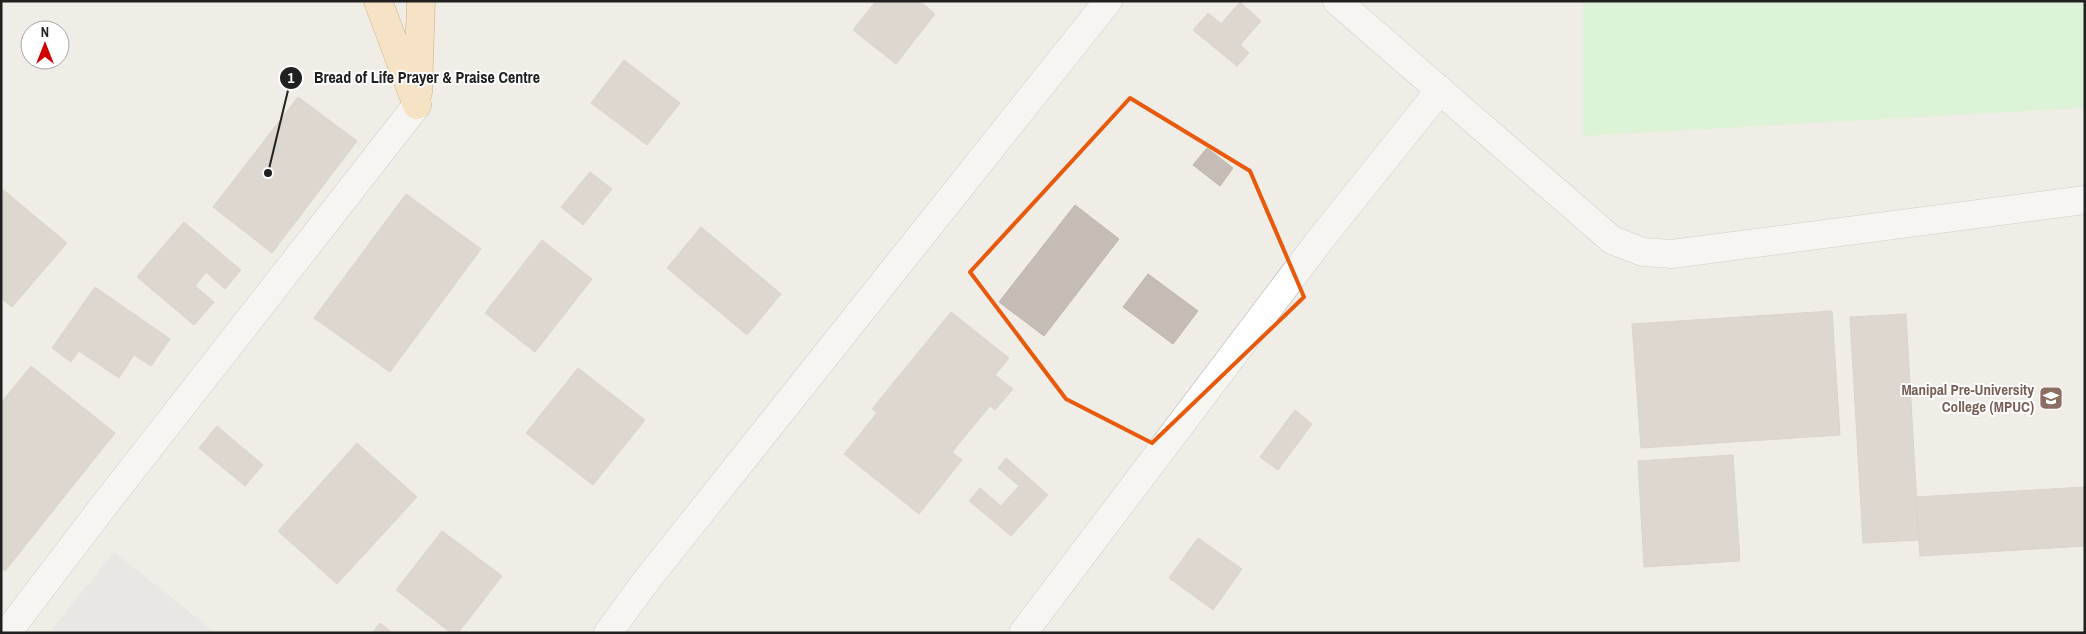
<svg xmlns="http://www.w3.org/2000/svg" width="2086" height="634" viewBox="0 0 2086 634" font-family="'Archivo Narrow',sans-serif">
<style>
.park{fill:#c3fac8}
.parking{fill:#e0e0e0}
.building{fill:#c5bdb5;stroke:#c2b4a8}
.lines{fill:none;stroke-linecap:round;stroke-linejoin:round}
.minor-casing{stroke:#a7a7a7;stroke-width:29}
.major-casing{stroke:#9b6900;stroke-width:29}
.minor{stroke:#fff;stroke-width:28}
.major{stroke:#fdd59e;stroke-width:28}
.marked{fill:none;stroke:#e8590c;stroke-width:4;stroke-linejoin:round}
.labels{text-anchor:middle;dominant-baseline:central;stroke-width:4;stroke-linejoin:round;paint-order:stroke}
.education-label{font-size:15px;font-weight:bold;fill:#785e54;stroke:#fff;text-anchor:end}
.leader{fill:none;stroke:#202020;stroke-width:2}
.callout-dot{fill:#202020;stroke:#fff;stroke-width:2}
.mark-label{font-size:15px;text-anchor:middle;font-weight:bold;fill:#fff}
.callout-label{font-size:16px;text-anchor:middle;font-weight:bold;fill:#202020;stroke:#fff;stroke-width:4;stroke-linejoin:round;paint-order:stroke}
</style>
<rect width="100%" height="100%" fill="#f0ede6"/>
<!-- park -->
<path class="park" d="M1583,1H2085V108L1583,136Z"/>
<!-- parking -->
<path class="parking" d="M114,552L216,633H56L52,629Z"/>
<!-- building -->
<g class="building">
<path d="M876,1H920L935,14L896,64L853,30Z"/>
<path d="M1240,2L1261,21L1240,45L1249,53L1237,66L1193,30L1208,13L1221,24Z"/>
<path d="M624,60L680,103L647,145L591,103Z"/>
<path d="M298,97L357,141L272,253L213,207Z"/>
<path d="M1207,148L1233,168L1220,186L1193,165Z"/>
<path d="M590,172L612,189L583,225L561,207Z"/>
<path d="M1,188L67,243L12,307L1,298Z"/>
<path d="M406,194L481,249L390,372L314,318Z"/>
<path d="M1075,205L1119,239L1044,336L999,302Z"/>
<path d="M184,222L241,270L225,289L206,272L195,286L214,302L194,325L137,277Z"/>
<path d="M701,227L781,294L747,335L667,268Z"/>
<path d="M542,240L592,279L535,352L485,313Z"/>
<path d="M1148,274L1198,311L1173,344L1123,307Z"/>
<path d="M95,287L170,339L151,366L134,355L119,378L79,351L71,362L52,348Z"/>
<path d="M1832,311L1840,435L1641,448L1632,324Z"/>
<path d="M951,312L1009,358L995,375L1013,389L995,410L990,406L952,452L962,460L919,514L844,454L877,413L872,409Z"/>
<path d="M1906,314L1919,540L1863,543L1850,317Z"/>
<path d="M31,366L115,433L5,571L1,568V403Z"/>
<path d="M578,368L645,420L593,485L526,433Z"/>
<path d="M1295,410L1312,424L1278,470L1260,457Z"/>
<path d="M217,426L263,465L245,486L199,448Z"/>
<path d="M357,443L417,497L337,584L278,531Z"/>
<path d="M1733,455L1740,561L1644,567L1638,461Z"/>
<path d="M1006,458L1048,495L1011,536L969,501L980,488L1001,506L1019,486L998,468Z"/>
<path d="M2085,487V546L1920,556L1916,497Z"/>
<path d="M442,531L502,576L458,633H451L396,590Z"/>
<path d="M1198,538L1242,569L1213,610L1169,578Z"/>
<path d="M380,623L393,633H372Z"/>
</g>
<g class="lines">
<!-- minor casing -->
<g class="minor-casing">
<g id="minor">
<path d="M1337,1L1612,240L1643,252L1672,254L2085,200"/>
<path d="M7,633L102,508L417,105"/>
<path d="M608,633L646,581L1108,1"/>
<path d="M1023,633L1320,240L1440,90"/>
</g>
</g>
<!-- major casing -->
<g class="major-casing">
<g id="major">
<path d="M378,1L417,105"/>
<path d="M418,92L421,1"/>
</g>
</g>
<!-- minor -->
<use href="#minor" class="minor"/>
<!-- major -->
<use href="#major" class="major"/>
</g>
<!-- marked area -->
<path d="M0 0H2086V634H0ZM1130,98L1250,171L1304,297L1152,443L1066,399L970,272Z" fill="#f0ede6" fill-opacity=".55" fill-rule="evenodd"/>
<path class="marked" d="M1130,98L1250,171L1304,297L1152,443L1066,399L970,272Z"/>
<!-- icons -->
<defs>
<g id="school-square" transform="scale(1.25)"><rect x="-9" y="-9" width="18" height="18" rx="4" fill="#8d6e63" stroke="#fff"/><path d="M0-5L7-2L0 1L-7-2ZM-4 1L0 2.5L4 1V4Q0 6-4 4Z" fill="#fff"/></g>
</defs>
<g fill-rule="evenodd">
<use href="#school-square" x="2051" y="398"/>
</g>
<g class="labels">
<!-- education labels -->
<g class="education-label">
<text x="2034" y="389">Manipal Pre-University<tspan x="2034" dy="17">College (MPUC)</tspan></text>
</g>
</g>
<!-- callouts -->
<path class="leader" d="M268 173L291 78"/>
<g class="callout-dot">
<circle cx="268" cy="173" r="5"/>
<circle cx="291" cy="78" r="12"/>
</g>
<g class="mark-label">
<text x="291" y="83">1</text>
</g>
<g class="callout-label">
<text x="427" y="83">Bread of Life Prayer &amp; Praise Centre</text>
</g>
<!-- border -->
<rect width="2086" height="634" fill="none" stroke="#202020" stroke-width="5"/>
<!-- north arrow -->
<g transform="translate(45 45)"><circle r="24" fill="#ffffff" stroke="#a6a6a6"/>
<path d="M0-4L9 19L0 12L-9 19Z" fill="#cf0100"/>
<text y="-8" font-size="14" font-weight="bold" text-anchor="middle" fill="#202020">N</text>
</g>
</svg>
